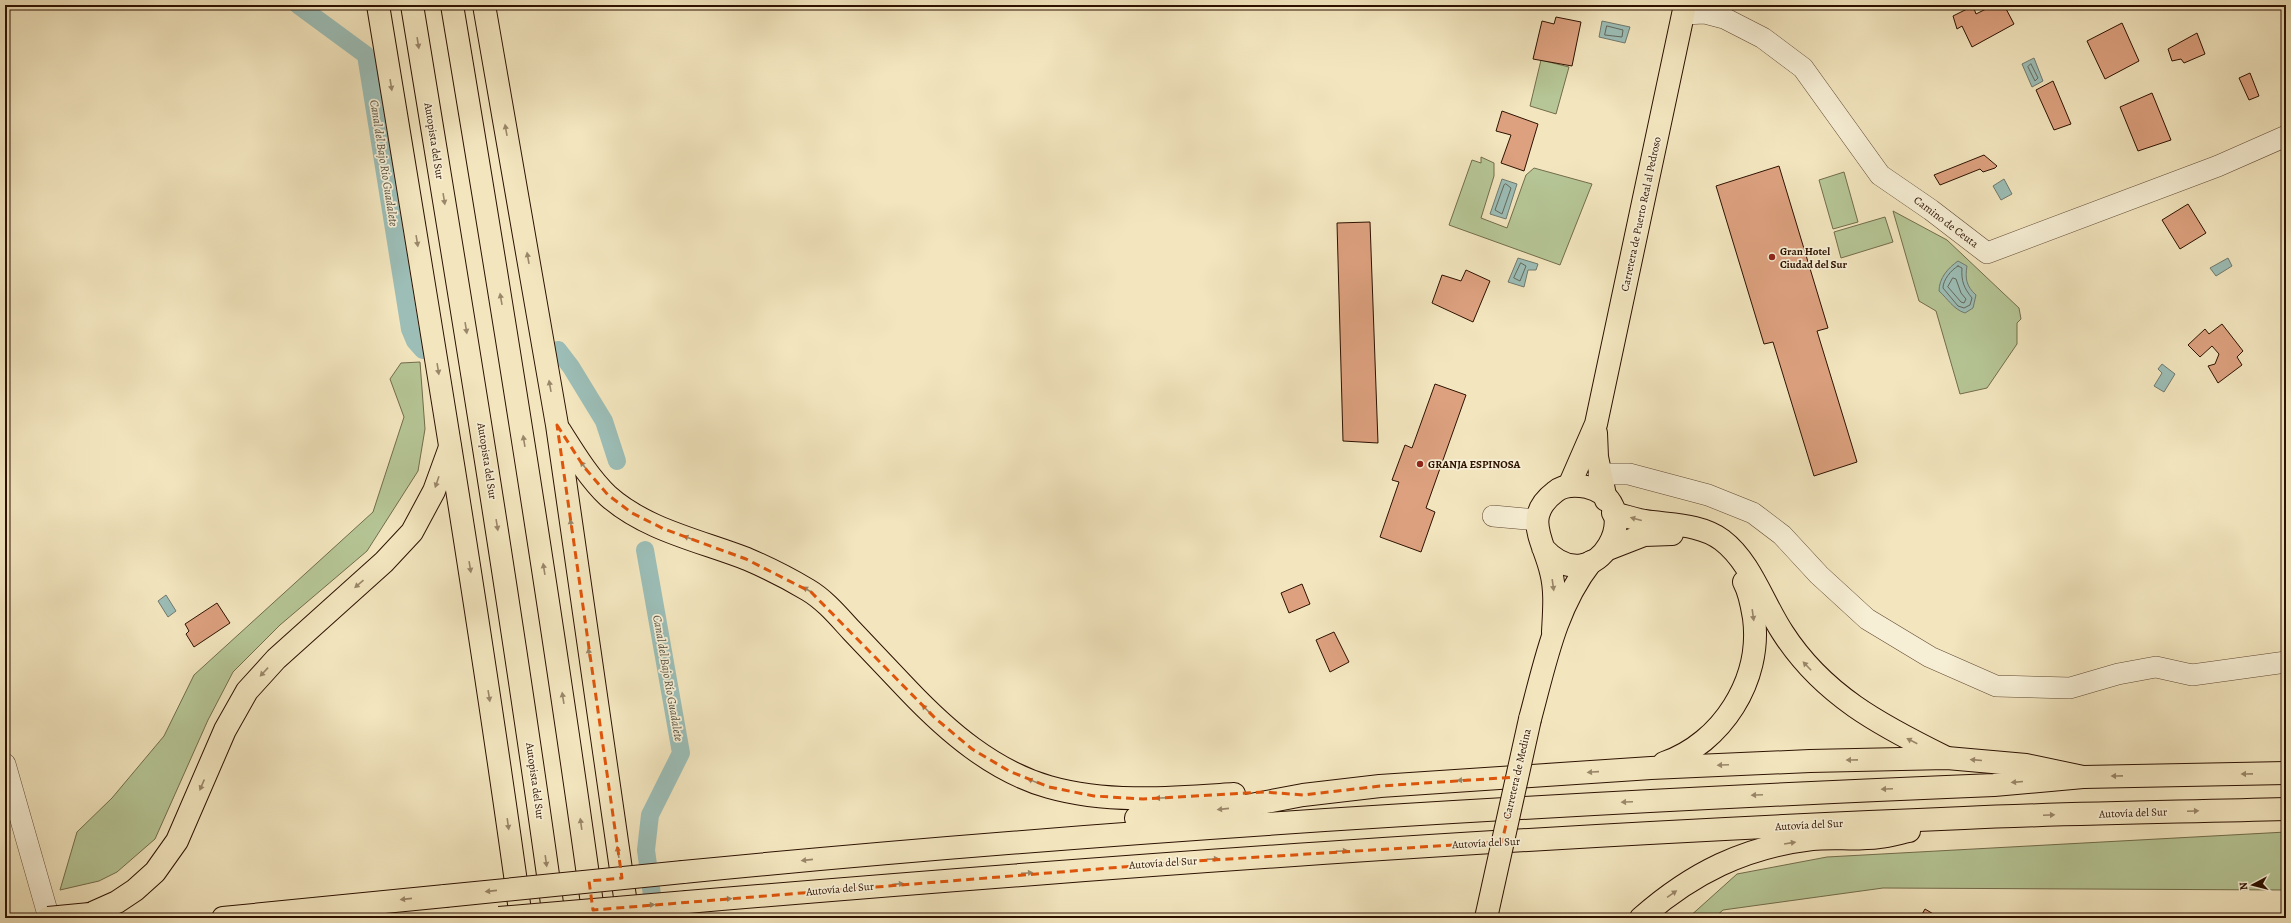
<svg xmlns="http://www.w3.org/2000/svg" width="2291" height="923" viewBox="0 0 2291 923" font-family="Alegreya,serif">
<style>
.green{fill:#b6c696;stroke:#726c4b}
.water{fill:#9cbeb7;stroke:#70796e}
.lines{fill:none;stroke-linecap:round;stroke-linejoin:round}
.shore{stroke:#64685c;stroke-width:1}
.canal{stroke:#9cbeb7;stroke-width:18}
.building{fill:#dda17f;stroke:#2d1100}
.minor-casing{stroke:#5e4630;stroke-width:22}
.major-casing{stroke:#2d1100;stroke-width:24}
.highway-casing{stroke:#2d1100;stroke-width:24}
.minor{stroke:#f7efd5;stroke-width:21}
.major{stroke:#f3e6bf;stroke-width:22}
.highway{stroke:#f3e6bf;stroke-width:22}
.major-bridge-casing{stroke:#2d1100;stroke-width:24;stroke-linecap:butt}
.highway-bridge-casing{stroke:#2d1100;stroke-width:24;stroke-linecap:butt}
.major-bridge{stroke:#f3e6bf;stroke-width:22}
.highway-bridge{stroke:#f3e6bf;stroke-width:22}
.oneway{fill:#9a8669}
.marked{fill:none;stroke:#df550b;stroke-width:3;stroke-dasharray:8 5;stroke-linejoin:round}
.poi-dot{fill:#8f2418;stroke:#f7efd5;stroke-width:1.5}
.labels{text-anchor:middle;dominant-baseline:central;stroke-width:3.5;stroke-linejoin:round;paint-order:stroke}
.street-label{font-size:11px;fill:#2d1100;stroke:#f7efd5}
.poi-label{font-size:11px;font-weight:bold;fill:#2d1100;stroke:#f7efd5;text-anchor:start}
.water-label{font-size:12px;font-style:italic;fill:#544e40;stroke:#f7efd5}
</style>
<rect width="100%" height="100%" fill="#f3e6bf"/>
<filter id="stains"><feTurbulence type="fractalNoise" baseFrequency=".005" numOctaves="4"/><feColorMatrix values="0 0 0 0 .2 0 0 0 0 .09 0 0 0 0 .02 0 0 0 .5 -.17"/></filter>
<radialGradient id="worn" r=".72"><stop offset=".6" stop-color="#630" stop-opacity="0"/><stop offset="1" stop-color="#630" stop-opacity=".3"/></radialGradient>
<!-- green -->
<g class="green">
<path d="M1541,60L1569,67L1556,114L1530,106Z"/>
<path d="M1481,157L1494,163V176L1481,218L1507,228L1526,175L1534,168L1592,184L1560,265L1449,225L1472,160L1481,163Z"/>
<path d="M1844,172L1858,222L1833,229L1819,180Z"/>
<path d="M1893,211L1947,240L2019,308L2021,319L2017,323V344L1987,388L1960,394L1936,311L1919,301Z"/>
<path d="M1885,217L1893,242L1841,258L1834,232Z"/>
<path d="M420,362L425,429L418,471L367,551L280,625L233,672L208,720L155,839L117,872L99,881L60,890L77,832L112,798L164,736L194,675L373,512L404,417L390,379L401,363Z"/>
<path d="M2286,832V890L1883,888L1723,910L1714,918H1688L1737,874L1827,857Z"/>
</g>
<!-- water -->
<g class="water">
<path d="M1602,21L1630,27L1625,43L1599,37Z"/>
<path d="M2034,58L2043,81L2032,87L2022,64Z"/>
<path d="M1502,179L1517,184L1506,219L1490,214Z"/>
<path d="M2004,179L2012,194L2001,200L1993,186Z"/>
<path d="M1518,258L1538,264L1536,270H1528L1524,287L1508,282Z"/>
<path d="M2228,258L2232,266L2216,276L2210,268Z"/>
<path d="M1958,261L1967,266C1965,278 1966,286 1976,295L1973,308L1965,313C1953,309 1948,299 1939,291C1939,278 1948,268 1958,261Z"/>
<path d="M2162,364L2175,374L2164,392L2154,386L2162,373L2158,369Z"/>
<path d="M166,595L176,611L168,617L158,601Z"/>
</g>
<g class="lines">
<!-- shore -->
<g class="shore">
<path d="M1607,26L1623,30L1622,37L1605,35Z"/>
<path d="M2031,64L2038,78L2035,81L2028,67Z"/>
<path d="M1506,184L1511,188L1502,214L1495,210L1504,185Z"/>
<path d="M1521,263L1526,266L1520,281L1514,278Z"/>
<path d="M1958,266L1962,268C1961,281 1964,288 1972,298L1970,305L1964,308L1958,306L1943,288C1943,280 1951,270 1958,266Z"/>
<path d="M1953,278L1956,279L1961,293L1966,299L1964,303L1961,302L1948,287Z"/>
</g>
<!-- canal -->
<g class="canal">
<path d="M298,5L366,55L410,329L415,341L423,350"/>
<path d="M558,350L571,367L604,421L617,461"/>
<path d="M645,550L681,753L650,815L646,850L655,918"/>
</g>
</g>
<!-- building -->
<g class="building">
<path d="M1994,5H2004L2014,24L1972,47L1962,26L1957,29L1953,16L1973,6L1976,14Z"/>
<path d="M1556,17L1581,22L1572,66L1533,59L1542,21L1554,24Z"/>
<path d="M2122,23L2139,61L2105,79L2087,41Z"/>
<path d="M2197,33L2205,54L2184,63L2181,59L2172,61L2168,49Z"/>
<path d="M2250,73L2259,96L2249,100L2239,78Z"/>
<path d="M2053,81L2071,124L2054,130L2036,90Z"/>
<path d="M2152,93L2171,140L2138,151L2120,107Z"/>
<path d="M1502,111L1538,124L1524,171L1501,163L1511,135L1496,131Z"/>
<path d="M1984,155L1997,166L1995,168L1983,172L1980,169L1940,185L1934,175Z"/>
<path d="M1779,166L1828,328L1817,331L1857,462L1814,476L1773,342L1764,344L1716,186Z"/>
<path d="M2188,204L2206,233L2180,249L2162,220Z"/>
<path d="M1370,222L1378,443L1343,441L1337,223Z"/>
<path d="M1466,270L1490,281L1473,322L1432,303L1442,275L1461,281Z"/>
<path d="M2222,324L2243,351L2237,357L2242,365L2218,383L2208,366L2215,364L2219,354L2212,346L2200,357L2188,345L2205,329L2209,334Z"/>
<path d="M1435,384L1466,395L1426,508L1435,512L1421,552L1380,537L1399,482L1392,480L1405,445L1412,448Z"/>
<path d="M1302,584L1310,604L1289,613L1281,593Z"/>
<path d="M217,603L230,623L194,647L186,634L189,631L185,624Z"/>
<path d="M1334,632L1349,662L1330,672L1316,640Z"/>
<path d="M1925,909L1940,918H1920Z"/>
</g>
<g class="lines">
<!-- minor casing -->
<g class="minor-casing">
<g id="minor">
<path d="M1683,14L1705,13L1724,18L1763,38L1803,68L1880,175L1931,210L1987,253L2218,166L2286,136"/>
<path d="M1599,474H1629L1708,495L1753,513L1782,535L1819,575L1867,619L1930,657L1996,686L2070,688L2118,674L2156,667L2192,675L2286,662"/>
<path d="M1493,516L1537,520"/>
<path d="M5,764L49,918"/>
</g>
</g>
<!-- major casing -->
<g class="major-casing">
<g id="major">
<path d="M1596,433L1597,457L1606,500"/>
<path d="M1569,486L1596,424L1685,5"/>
<path d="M1543,548C1597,607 1650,502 1587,487C1576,485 1563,485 1555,492C1522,517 1544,541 1551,572C1556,591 1554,612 1553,632"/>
<path d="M1530,719C1545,664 1555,608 1591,562"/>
</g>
</g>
<!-- highway casing -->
<g class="highway-casing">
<g id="highway">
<path d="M378,5C428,309 479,613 521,918"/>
<path d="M412,5C462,309 512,613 554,918"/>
<path d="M452,5C503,309 552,613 594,918"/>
<path d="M484,5L557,425L628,918"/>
<path d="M560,431C574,453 589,478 608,496C646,530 701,541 747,559C768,568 788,578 808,590C825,600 839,617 852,631C871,651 889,670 908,690C947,731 993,771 1049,787C1109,804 1173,798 1234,794"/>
<path d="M1613,513C1626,516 1639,521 1652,522C1675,525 1702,525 1722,540C1751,562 1763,603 1783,633C1823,695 1880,725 1945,757"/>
<path d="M1608,549L1644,535L1672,534"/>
<path d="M1664,763C1722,743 1762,680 1754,618C1752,606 1750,593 1744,582"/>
<path d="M1136,818L1240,807L1303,795L1380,786L1651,768L1810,761L1947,758L2026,765L2083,777L2286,773"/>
<path d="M683,872C1119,829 1556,803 1994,785L2083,777"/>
<path d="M687,902C1113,866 1538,835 1964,818C2071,813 2179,812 2286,809"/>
<path d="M90,914L117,902L135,890L155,872L177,841L225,730L247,691L276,659L384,562L412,532L434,491L450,447"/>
<path d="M223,918L445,896"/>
<path d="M1641,918C1692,873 1745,847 1812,839C1834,837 1857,840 1879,837C1889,836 1899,833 1909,831"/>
</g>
</g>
<!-- minor -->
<use href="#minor" class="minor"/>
<!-- major -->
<use href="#major" class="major"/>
<!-- highway -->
<use href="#highway" class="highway"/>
<!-- major-bridge casing -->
<g class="major-bridge-casing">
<path id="major-bridge" d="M1486,918L1530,719"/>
</g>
<!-- highway-bridge casing -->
<g class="highway-bridge-casing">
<g id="highway-bridge">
<path d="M445,896L683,872"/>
<path d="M48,918L90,914"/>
<path d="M499,918L687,902"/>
</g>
</g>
<!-- major-bridge -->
<use href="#major-bridge" class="major-bridge"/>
<!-- highway-bridge -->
<use href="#highway-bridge" class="highway-bridge"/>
</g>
<!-- one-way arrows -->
<defs><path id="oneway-solid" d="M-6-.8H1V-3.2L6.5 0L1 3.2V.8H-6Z"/></defs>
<g class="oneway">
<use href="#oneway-solid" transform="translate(418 43) rotate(81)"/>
<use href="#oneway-solid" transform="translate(391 85) rotate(81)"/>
<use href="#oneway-solid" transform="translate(506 130) rotate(-100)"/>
<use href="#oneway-solid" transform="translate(444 199) rotate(81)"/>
<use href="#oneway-solid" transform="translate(417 241) rotate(81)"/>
<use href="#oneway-solid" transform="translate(528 258) rotate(-100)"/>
<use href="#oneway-solid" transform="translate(501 299) rotate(-100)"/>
<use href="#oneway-solid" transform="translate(466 328) rotate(81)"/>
<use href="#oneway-solid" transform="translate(438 369) rotate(81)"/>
<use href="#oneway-solid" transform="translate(550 386) rotate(-100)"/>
<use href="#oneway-solid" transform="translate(524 441) rotate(-99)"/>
<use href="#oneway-solid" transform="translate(584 466) rotate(-127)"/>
<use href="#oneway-solid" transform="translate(437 482) rotate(109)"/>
<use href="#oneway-solid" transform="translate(1636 519) rotate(-165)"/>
<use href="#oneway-solid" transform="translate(497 525) rotate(81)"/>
<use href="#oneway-solid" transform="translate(571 525) rotate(-98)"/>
<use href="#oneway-solid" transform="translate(689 538) rotate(-160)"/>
<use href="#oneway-solid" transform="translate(470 567) rotate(81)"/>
<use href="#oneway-solid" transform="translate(544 569) rotate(-99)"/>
<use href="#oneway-solid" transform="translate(359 584) rotate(139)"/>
<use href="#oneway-solid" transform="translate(1553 585) rotate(82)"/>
<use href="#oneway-solid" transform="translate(808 590) rotate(-147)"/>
<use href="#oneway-solid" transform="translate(1753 615) rotate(82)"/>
<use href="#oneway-solid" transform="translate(589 654) rotate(-98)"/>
<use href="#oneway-solid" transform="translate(1807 666) rotate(-134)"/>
<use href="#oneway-solid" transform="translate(264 672) rotate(133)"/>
<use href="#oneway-solid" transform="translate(489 696) rotate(81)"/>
<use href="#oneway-solid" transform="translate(563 698) rotate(-99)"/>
<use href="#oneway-solid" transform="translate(926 709) rotate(-134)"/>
<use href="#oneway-solid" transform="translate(1912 741) rotate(-153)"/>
<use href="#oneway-solid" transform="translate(1852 760) rotate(179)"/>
<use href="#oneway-solid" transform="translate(1976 760) rotate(-175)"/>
<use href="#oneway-solid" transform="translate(1723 765) rotate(177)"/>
<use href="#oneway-solid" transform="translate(1593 772) rotate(176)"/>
<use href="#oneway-solid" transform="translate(2247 774) rotate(179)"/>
<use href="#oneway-solid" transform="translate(2117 776) rotate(179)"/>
<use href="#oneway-solid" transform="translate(1463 780) rotate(176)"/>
<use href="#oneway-solid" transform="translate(1033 781) rotate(-158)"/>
<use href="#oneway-solid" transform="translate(2017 782) rotate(175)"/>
<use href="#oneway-solid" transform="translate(202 785) rotate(113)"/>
<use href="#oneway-solid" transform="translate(1887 789) rotate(178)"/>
<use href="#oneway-solid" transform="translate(1757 795) rotate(177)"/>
<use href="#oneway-solid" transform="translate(1161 798) rotate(178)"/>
<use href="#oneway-solid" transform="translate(1627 802) rotate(177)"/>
<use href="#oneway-solid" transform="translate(1223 809) rotate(174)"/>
<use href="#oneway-solid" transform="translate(2193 811) rotate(-2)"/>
<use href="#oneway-solid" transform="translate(2049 815) rotate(-2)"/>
<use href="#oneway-solid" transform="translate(508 824) rotate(82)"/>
<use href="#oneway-solid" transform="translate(581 824) rotate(-98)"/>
<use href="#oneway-solid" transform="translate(1790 843) rotate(-9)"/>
<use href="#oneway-solid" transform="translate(1342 851) rotate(-4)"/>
<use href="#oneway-solid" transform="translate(618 852) rotate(-99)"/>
<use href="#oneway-solid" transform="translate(1213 859) rotate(-4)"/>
<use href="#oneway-solid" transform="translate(807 860) rotate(174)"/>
<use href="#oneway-solid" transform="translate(546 861) rotate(82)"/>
<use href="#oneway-solid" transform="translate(1027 873) rotate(-4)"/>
<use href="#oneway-solid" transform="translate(898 884) rotate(-5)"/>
<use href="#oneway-solid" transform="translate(491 891) rotate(174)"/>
<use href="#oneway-solid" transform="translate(1672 894) rotate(-35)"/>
<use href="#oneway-solid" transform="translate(406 899) rotate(174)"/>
<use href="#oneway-solid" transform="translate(726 899) rotate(-5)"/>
<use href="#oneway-solid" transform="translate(649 905) rotate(-5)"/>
</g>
<!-- marked area -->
<path class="marked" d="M557,425L584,467L608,495L632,513L664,529L746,559L811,592L935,718L972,749L1009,771L1049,787L1094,796L1143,799L1265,792L1303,795L1380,786L1517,777L1502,842L1196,861L593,910L589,881L622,878Z"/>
<!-- markers -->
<g class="poi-dot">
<circle cx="1772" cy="257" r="4"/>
<circle cx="1420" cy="464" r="4"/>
</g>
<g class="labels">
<!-- street labels -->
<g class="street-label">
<text transform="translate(434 141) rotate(81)">Autopista del Sur</text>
<text transform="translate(1641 214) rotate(-78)">Carretera de Puerto Real al Pedroso</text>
<text transform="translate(1946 222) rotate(37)">Camino de Ceuta</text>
<text transform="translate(487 461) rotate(81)">Autopista del Sur</text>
<text transform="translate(1517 774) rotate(-77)">Carretera de Medina</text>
<text transform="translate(535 781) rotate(82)">Autopista del Sur</text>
<text transform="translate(2133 813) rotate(-2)">Autovía del Sur</text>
<text transform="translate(1809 825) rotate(-3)">Autovía del Sur</text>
<text transform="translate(1486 843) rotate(-3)">Autovía del Sur</text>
<text transform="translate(1163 863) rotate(-4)">Autovía del Sur</text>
<text transform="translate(840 889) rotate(-5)">Autovía del Sur</text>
</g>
<!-- poi labels -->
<g class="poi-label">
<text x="1780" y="251">Gran Hotel<tspan x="1780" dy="13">Ciudad del Sur</tspan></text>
<text x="1428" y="464">GRANJA ESPINOSA</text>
</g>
<!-- water labels -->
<g class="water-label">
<text transform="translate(384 163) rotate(81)">Canal del Bajo Río Guadalete</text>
<text transform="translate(668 678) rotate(80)">Canal del Bajo Río Guadalete</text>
</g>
</g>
<!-- margin -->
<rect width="2291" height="923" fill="none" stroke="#f3e6bf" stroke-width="20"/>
<rect x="6" y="6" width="2279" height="911" fill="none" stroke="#2d1100" stroke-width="2"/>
<rect x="10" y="10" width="2271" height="903" fill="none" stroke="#2d1100"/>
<!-- north arrow -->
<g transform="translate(2253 885) rotate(263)" stroke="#f7efd5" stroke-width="3" paint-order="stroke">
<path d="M0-3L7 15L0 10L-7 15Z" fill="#2d1100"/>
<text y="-6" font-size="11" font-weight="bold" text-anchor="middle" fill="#2d1100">N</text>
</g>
<rect width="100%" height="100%" filter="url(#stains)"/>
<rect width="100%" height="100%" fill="url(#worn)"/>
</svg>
